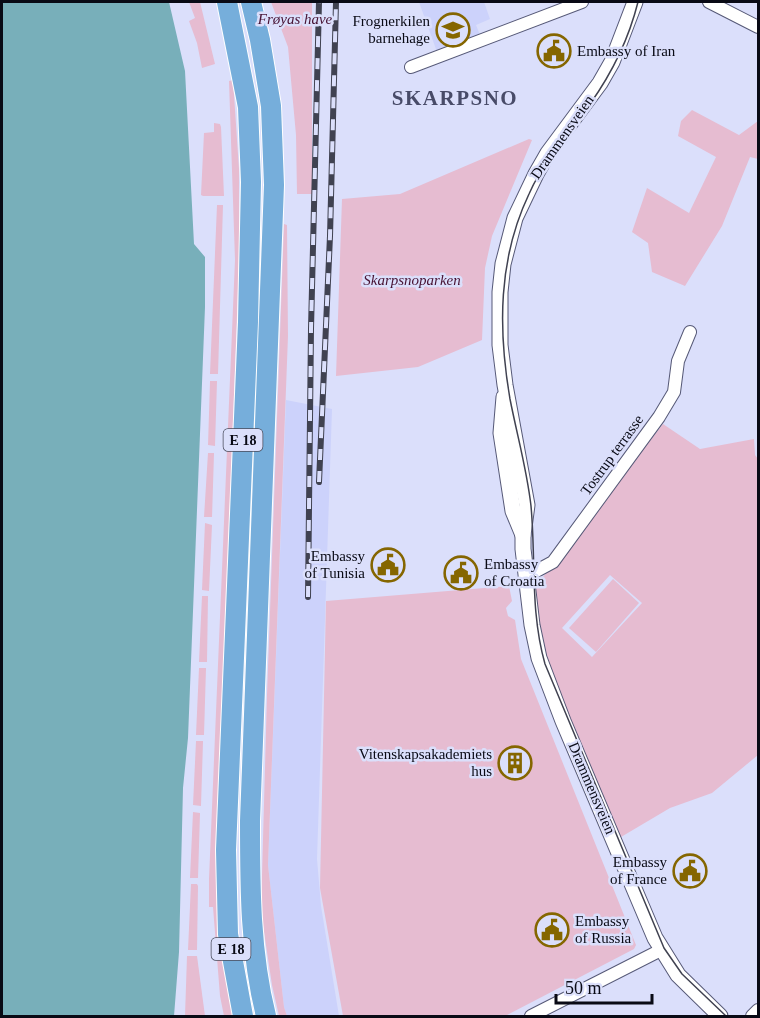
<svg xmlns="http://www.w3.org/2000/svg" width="760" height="1018" viewBox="0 0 760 1018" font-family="'Times New Roman',serif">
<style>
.built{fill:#ccd2fb}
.green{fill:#e6bcd1;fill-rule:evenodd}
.water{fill:#78afba}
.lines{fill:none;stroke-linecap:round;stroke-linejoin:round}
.minor-casing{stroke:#565977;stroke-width:14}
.tertiary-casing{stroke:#565977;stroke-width:17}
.trunk-casing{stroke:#fff;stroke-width:22}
.minor{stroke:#fff;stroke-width:12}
.tertiary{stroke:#fff;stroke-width:15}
.trunk{stroke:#76aedb;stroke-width:20}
.tram{stroke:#404251;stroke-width:1.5}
.rail-casing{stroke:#404251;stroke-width:6}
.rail{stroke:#dbdffb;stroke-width:4;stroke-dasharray:11;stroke-linecap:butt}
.labels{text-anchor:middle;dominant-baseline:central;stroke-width:5;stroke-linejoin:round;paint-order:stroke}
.shield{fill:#dbdffb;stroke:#484a5a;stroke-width:1.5}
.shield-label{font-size:14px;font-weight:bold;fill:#090a15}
.park-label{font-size:15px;font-style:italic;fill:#471233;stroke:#dbdffb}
.poi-label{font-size:15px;fill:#090a15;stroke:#dbdffb;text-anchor:end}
.street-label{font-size:15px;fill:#090a15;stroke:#dbdffb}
.district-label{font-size:21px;font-weight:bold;letter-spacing:1.5px;fill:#484b68;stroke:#dbdffb}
</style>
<rect width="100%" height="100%" fill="#dbdffb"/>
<!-- built -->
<g class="built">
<path d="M419,2H484L490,19L476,25L480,35L437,52Z"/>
<path d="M286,400L332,409L317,859L321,906L339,1016H287L284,1007L268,865Z"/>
</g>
<!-- green -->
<g class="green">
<path d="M189,2H200L215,64L202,68L197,43L189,21L195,18Z"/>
<path d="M271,2H312V194H297L296,135L288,47Z"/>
<path d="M233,80L239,169V261L216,875C218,923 223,969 233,1016H224L220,996L213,907H209V879L235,260L229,81Z"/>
<path d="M692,110L739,135L758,121V159L750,157L722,226L685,286L652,272L648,243L632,232L647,188L689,213L716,157L678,136L681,121Z"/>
<path d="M214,123L220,124L221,127L224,196H203L201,195L204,133L214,132Z"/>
<path d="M529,139L532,140L492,236L485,268L482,340L418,367L336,376L342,199L400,194Z"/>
<path d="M217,205H223L218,374H210Z"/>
<path d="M284,224L287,225L288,336L268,865L284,1007L287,1016H279L272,985L261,912L267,695Z"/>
<path d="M210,381H217L215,446L208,445Z"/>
<path d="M663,424L700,449L754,439L755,455L758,459V755L712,793L670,808L621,837L559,699L538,639L532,591ZM610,575L642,603L592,657L562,628Z"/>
<path d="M208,453H214L212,517H204Z"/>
<path d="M205,523L212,525L209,591L202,590Z"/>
<path d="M613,579L639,603L596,652L569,628Z"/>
<path d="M509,586L512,601L506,608L508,616L515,620L521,659L636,945L634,949L505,1016H343L320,888L326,601Z"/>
<path d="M202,596H208L207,662H199Z"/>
<path d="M199,668H206L204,735H196Z"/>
<path d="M196,741H203L201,806L193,805Z"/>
<path d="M193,812L200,813L198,878H190Z"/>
<path d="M191,884H197L198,886L197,950H188Z"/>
<path d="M187,956H197L205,1016H185Z"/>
</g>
<!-- water -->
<path class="water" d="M2,2H169L185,71L194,244L205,257V307L188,738L183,788L179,952L174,1016H2Z"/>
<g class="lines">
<!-- minor casing -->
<g class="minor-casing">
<g id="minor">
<path d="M709,2L758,27"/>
<path d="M411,67L582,2"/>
<path d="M527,576L553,562L659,417L674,392L678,361L690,332"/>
<path d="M531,1016L661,950"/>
<path d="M752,1016L758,1010"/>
</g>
</g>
<!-- tertiary casing -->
<g class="tertiary-casing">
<g id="tertiary">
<path d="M635,2L612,62L600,83L548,153L536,174L515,218L503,264L500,292V345L505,385L527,505L523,535V549L532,625L539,658L563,721L655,938L678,975L720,1016"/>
<path d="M504,397L501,433L513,511L523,535"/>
</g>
</g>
<!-- trunk casing -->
<g class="trunk-casing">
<g id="trunk">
<path d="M227,2L248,107L251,182L248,322L226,850L228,934L243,1016"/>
<path d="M251,2L260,40L271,106L274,185L250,821C250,887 250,952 266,1016"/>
</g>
</g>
<!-- minor -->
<use href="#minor" class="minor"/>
<!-- tertiary -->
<use href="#tertiary" class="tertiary"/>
<!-- trunk -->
<use href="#trunk" class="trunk"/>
<!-- tram -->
<path class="tram" d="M638,2C629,38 612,73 590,104C568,133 544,160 529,194C498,259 498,329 510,399C517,435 527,470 531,506C536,560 530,611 545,664L664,948L682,974L726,1016"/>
<!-- rail casing -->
<g class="rail-casing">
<g id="rail">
<path d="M319,482L330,236L336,2"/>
<path d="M308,597L311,329L319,2"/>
</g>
</g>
<!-- rail -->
<use href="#rail" class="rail"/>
</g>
<!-- icons -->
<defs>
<g id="school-ring" transform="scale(1.725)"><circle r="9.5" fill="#dbdffb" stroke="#856600" stroke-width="1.5"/><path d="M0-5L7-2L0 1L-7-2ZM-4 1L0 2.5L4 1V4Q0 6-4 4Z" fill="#856600"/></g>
<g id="civic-ring" transform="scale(1.725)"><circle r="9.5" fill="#dbdffb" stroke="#856600" stroke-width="1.5"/><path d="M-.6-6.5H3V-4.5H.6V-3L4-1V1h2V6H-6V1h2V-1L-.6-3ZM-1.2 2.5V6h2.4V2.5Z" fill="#856600"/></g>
<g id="building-ring" transform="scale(1.725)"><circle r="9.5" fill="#dbdffb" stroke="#856600" stroke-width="1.5"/><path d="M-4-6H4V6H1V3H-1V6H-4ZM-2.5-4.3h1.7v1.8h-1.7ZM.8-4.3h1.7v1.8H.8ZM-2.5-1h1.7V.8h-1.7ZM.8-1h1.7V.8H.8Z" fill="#856600"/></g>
</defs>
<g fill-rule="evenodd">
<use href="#school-ring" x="453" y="30"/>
<use href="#civic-ring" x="554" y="51"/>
<use href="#civic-ring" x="388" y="565"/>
<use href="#civic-ring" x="461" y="573"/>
<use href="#building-ring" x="515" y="763"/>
<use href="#civic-ring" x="690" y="871"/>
<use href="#civic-ring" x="552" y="930"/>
</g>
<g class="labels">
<!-- shield labels -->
<g class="shield">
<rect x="223.5" y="429" width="39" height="22" rx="4.5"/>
<rect x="211.5" y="938" width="39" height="22" rx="4.5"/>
</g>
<g class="shield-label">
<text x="243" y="440">E 18</text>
<text x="231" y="949">E 18</text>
</g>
<!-- park labels -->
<g class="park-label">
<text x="295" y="19">Frøyas have</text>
<text x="412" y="280">Skarpsnoparken</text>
</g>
<!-- poi labels -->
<g class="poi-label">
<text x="430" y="21">Frognerkilen<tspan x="430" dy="17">barnehage</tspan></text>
<text x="577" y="51" text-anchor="start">Embassy of Iran</text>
<text x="365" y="556">Embassy<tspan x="365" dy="17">of Tunisia</tspan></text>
<text x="484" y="564" text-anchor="start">Embassy<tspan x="484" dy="17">of Croatia</tspan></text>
<text x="492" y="754">Vitenskapsakademiets<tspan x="492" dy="17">hus</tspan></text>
<text x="667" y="862">Embassy<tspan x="667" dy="17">of France</tspan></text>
<text x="575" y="921" text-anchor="start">Embassy<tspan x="575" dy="17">of Russia</tspan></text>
</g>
<!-- street labels -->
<g class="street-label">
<text transform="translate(562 137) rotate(-55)">Drammensveien</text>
<text transform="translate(612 455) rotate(-54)">Tostrup terrasse</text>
<text transform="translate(592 788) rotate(67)">Drammensveien</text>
</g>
<!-- district labels -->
<g class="district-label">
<text x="455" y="98">SKARPSNO</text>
</g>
</g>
<!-- border -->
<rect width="760" height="1018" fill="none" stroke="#090a15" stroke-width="6"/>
<!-- scale -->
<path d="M556 994v9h96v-9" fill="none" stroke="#090a15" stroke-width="3"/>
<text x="565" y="994" font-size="18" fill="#090a15" stroke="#dbdffb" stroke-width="4.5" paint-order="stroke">50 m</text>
</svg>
